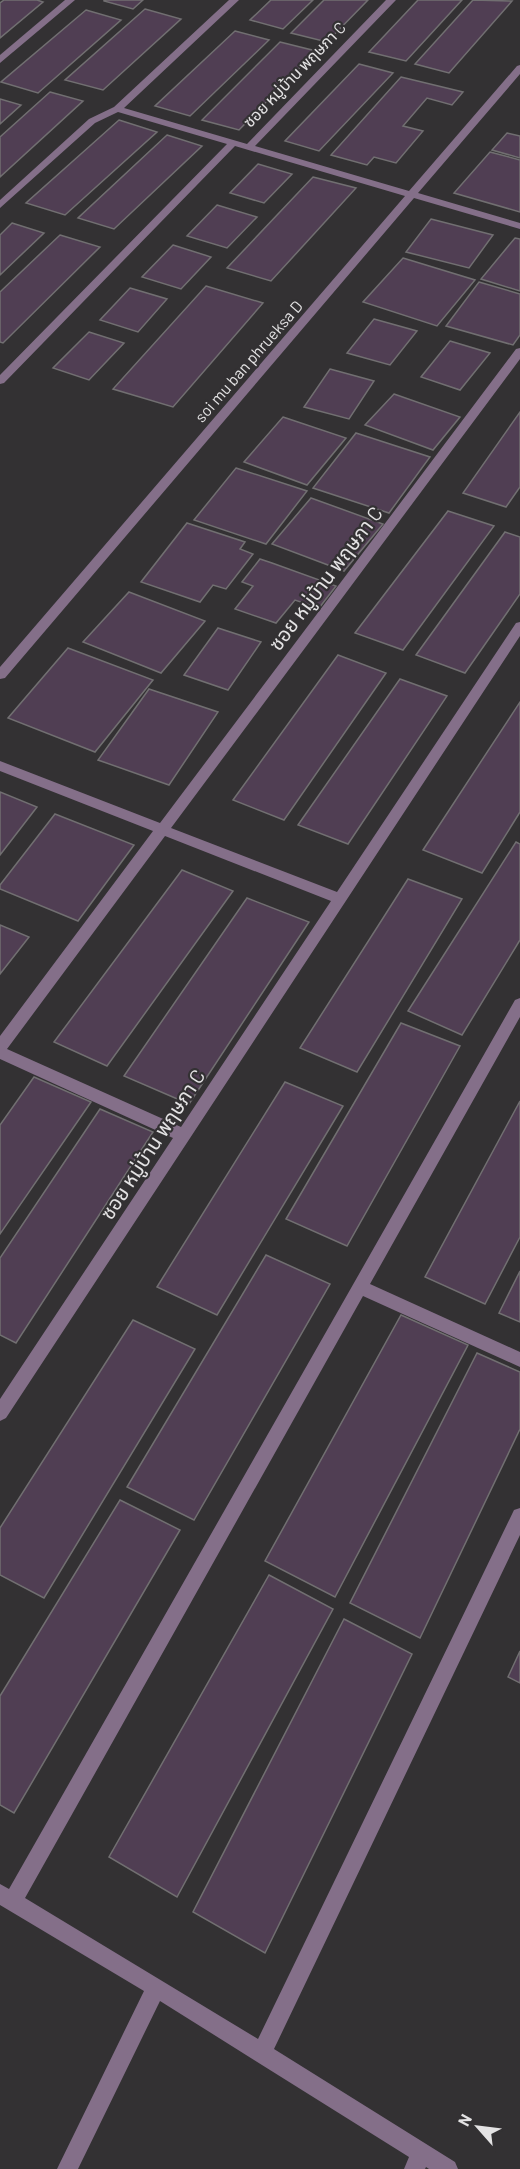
<svg xmlns="http://www.w3.org/2000/svg" width="520" height="2169" viewBox="0 0 520 2169" font-family="Barlow,'Noto Sans Thai',sans-serif">
<style>
.building{fill:#503e53;stroke:#716f71;stroke-width:1.5}
.lines{fill:none;stroke-linecap:round;stroke-linejoin:round}
.minor{fill:#846f89;fill-rule:evenodd}
.labels{text-anchor:middle;dominant-baseline:central;stroke-width:4.5;stroke-linejoin:round;paint-order:stroke}
.far-street-label{font-size:16px;fill:#e4e3e4;stroke:#333133}
.street-label{font-size:20px;fill:#e4e3e4;stroke:#333133}
</style>
<rect width="100%" height="100%" fill="#333133"/>
<!-- building -->
<g class="building">
<path d="M4,0H37L43,2L0,38V3Z"/>
<path d="M143,0L133,9L104,1V0Z"/>
<path d="M271,0H313L283,29L250,20Z"/>
<path d="M324,0H368L327,42L291,33Z"/>
<path d="M418,0H462L406,61L369,52Z"/>
<path d="M473,0L512,1L449,73L415,64Z"/>
<path d="M145,9L181,19L103,90L65,80Z"/>
<path d="M86,10L121,20L38,93L1,82Z"/>
<path d="M235,31L269,40L190,116L155,106Z"/>
<path d="M280,42L316,51L239,130L202,120Z"/>
<path d="M359,64L393,73L319,151L285,141Z"/>
<path d="M401,77L463,92L452,105L427,98L403,126L423,131L396,163L374,157L367,165L331,155Z"/>
<path d="M50,92L83,101L0,177V137Z"/>
<path d="M0,99L21,105L0,124Z"/>
<path d="M119,120L157,132L65,215L26,203Z"/>
<path d="M507,133L520,136V158L492,150Z"/>
<path d="M167,135L202,146L114,229L78,218Z"/>
<path d="M490,152L520,160V212L454,193Z"/>
<path d="M258,164L292,174L264,203L230,193Z"/>
<path d="M313,177L356,188L271,281L227,268Z"/>
<path d="M217,205L257,217L227,248L187,236Z"/>
<path d="M431,219L493,235L469,268L406,252Z"/>
<path d="M12,223L44,233L0,275V235Z"/>
<path d="M60,235L100,247L3,343L0,342V292Z"/>
<path d="M515,238L520,239V291L481,279Z"/>
<path d="M173,245L211,257L181,289L142,277Z"/>
<path d="M403,258L475,280L437,326L363,302Z"/>
<path d="M479,282L520,294V335L513,345L446,326Z"/>
<path d="M206,286L263,303L173,407L113,389Z"/>
<path d="M130,288L167,299L138,332L100,320Z"/>
<path d="M374,319L417,331L390,365L347,353Z"/>
<path d="M89,332L124,343L89,380L53,368Z"/>
<path d="M450,341L490,353L460,390L421,377Z"/>
<path d="M330,369L374,381L349,419L304,407Z"/>
<path d="M394,394L460,417L433,450L365,425Z"/>
<path d="M520,412V487L506,507L463,493Z"/>
<path d="M283,417L346,438L307,485L244,462Z"/>
<path d="M356,433L430,457L389,513L313,488Z"/>
<path d="M236,468L307,491L266,544L194,520Z"/>
<path d="M311,498L383,524L344,571L272,544Z"/>
<path d="M448,511L494,526L403,650L355,633Z"/>
<path d="M187,523L245,542L240,549L253,554L226,589L213,585L200,602L141,582Z"/>
<path d="M505,532L520,537V594L465,673L416,655Z"/>
<path d="M260,559L272,563L336,586L319,608L295,600L276,623L235,609L253,586L242,582Z"/>
<path d="M129,592L205,621L161,673L83,642Z"/>
<path d="M218,628L261,642L228,690L184,675Z"/>
<path d="M68,648L153,680L95,752L8,718Z"/>
<path d="M338,655L386,673L284,820L233,800Z"/>
<path d="M400,679L447,696L348,844L298,825Z"/>
<path d="M149,689L218,712L169,785L98,760Z"/>
<path d="M520,702V812L482,873L423,850Z"/>
<path d="M0,792L37,807L0,855Z"/>
<path d="M55,814L134,845L78,921L0,889V885Z"/>
<path d="M516,842L520,844V940L462,1035L408,1011Z"/>
<path d="M182,870L233,891L107,1066L54,1042Z"/>
<path d="M408,879L462,899L357,1072L300,1048Z"/>
<path d="M247,898L309,922L189,1104L124,1076Z"/>
<path d="M0,925L29,937L0,974Z"/>
<path d="M401,1023L460,1046L347,1246L286,1219Z"/>
<path d="M34,1077L91,1102L0,1234V1125Z"/>
<path d="M285,1082L343,1106L217,1315L157,1287Z"/>
<path d="M520,1101V1237L485,1304L425,1277Z"/>
<path d="M100,1109L153,1132L16,1343L0,1335V1258Z"/>
<path d="M266,1255L330,1284L194,1520L127,1487Z"/>
<path d="M520,1271V1322L499,1313Z"/>
<path d="M401,1315L468,1345L335,1597L265,1561Z"/>
<path d="M133,1320L195,1349L44,1598L0,1575V1528Z"/>
<path d="M477,1353L520,1372V1429L420,1638L350,1603Z"/>
<path d="M120,1500L180,1530L14,1813L0,1805V1696Z"/>
<path d="M269,1575L333,1609L177,1897L109,1857Z"/>
<path d="M344,1619L412,1654L265,1953L193,1912Z"/>
<path d="M520,1651V1683L508,1677Z"/>
</g>
<g class="lines">
<!-- minor -->
<g class="minor">
<path d="M65,0H75L0,63V55Z"/>
<path d="M229,0H239L124,108L247,144L386,0H396L255,146L409,191L517,66L520,65V74L418,193L520,223V229L414,198L5,678L0,679V667L405,196L235,146L4,383L0,384V375L227,144L118,112L95,123L0,208V200L89,119L114,107Z"/>
<path d="M520,348V359L171,828L337,892L516,623L520,622V636L6,1418L0,1421V1399L173,1138L0,1059V1036L153,831L0,771V761L160,823L516,349ZM165,836L331,901L181,1127L7,1049Z"/>
<path d="M520,998V1017L370,1284L520,1352V1367L363,1296L25,1898L258,2039L514,1510L520,1508V1535L274,2049L455,2162L458,2169H429L426,2167L425,2169H404L409,2157L160,2001L78,2169H57L144,1991L0,1905V1884L9,1889L515,1000Z"/>
</g>
</g>
<g class="labels">
<!-- far-street labels -->
<g class="far-street-label">
<text transform="translate(294 74) rotate(-46)">ซอย หมู่บ้าน พฤษภา C</text>
<text transform="translate(248 361) rotate(-49)">soi mu ban phrueksa D</text>
</g>
<!-- street labels -->
<g class="street-label">
<text transform="translate(325 578) rotate(-53)">ซอย หมู่บ้าน พฤษภา C</text>
<text transform="translate(152 1144) rotate(-57)">ซอย หมู่บ้าน พฤษภา C</text>
</g>
</g>
<!-- north arrow -->
<g transform="translate(478 2127) rotate(298)" stroke="#333133" stroke-width="4.5" paint-order="stroke">
<path d="M0-4.5L10 22L0 15L-10 22Z" fill="#e4e3e4"/>
<text y="-9" font-size="16" font-weight="bold" text-anchor="middle" fill="#e4e3e4">N</text>
</g>
</svg>
